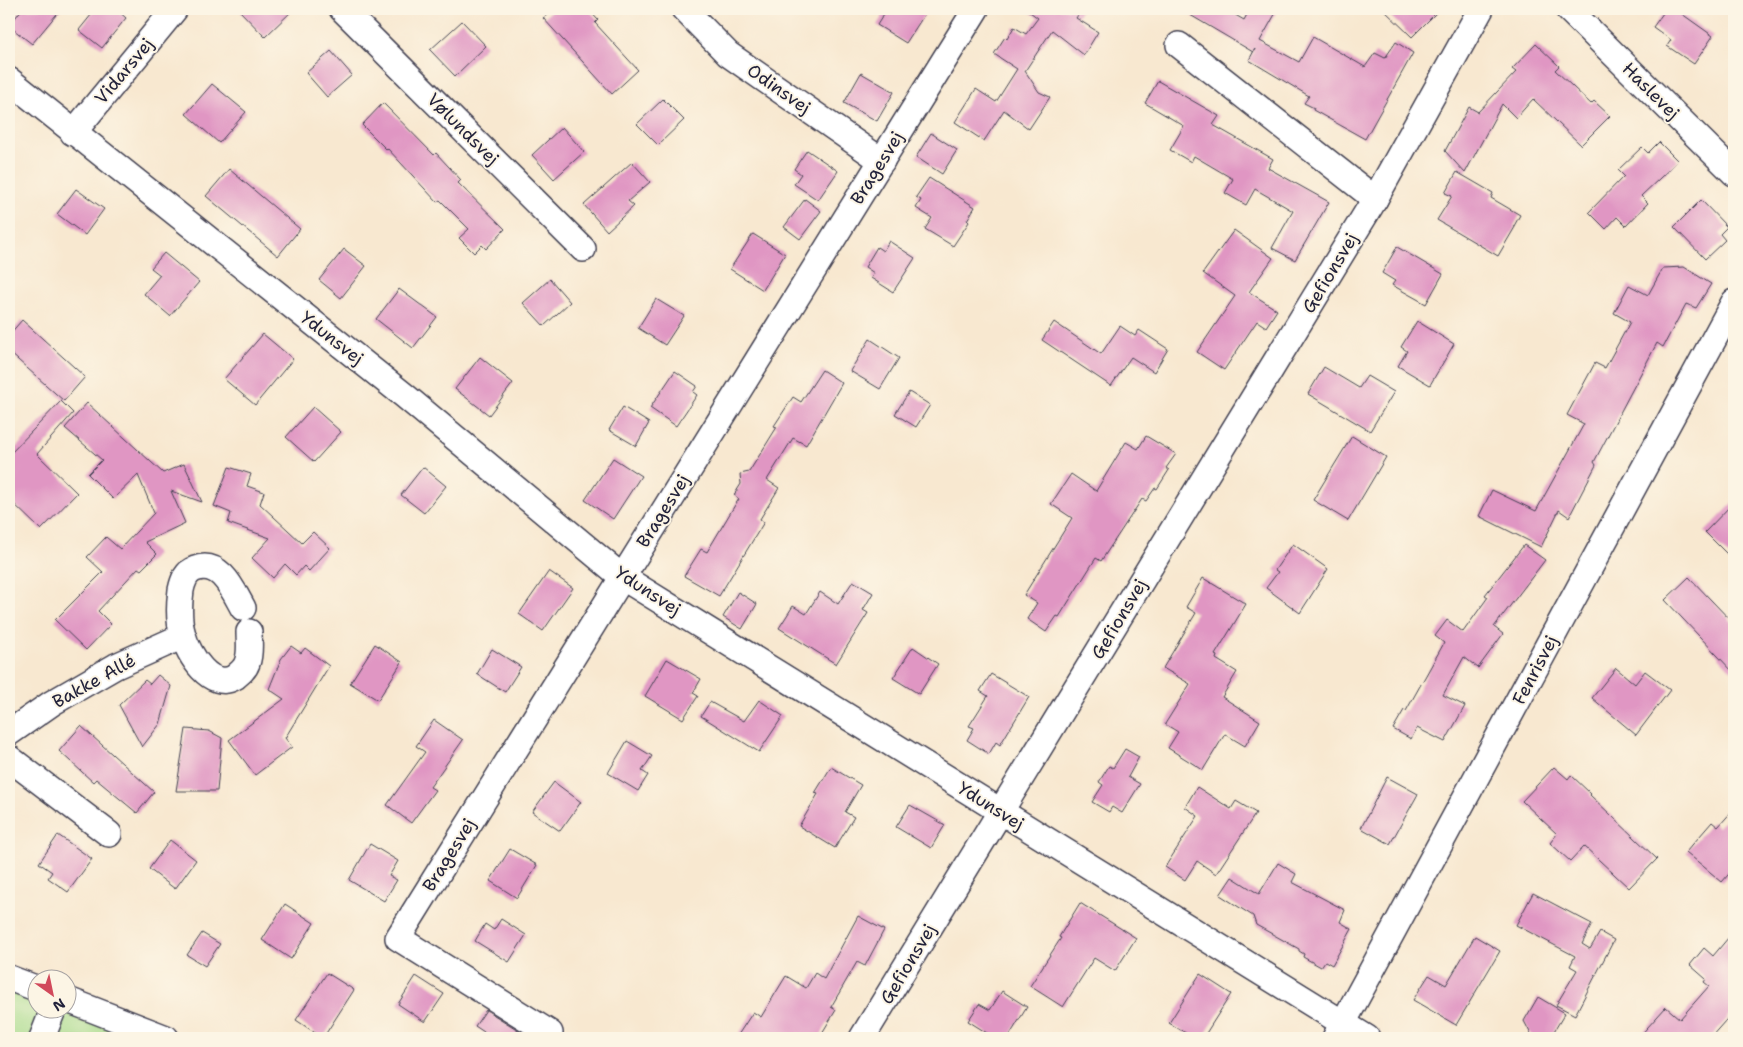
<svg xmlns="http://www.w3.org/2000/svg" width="1743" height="1047" viewBox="0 0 1743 1047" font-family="'Shantell Sans',sans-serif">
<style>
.green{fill:#a7db8b;stroke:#647e63}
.building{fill:#e096c3}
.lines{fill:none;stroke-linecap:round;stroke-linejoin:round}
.minor-casing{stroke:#424051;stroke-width:28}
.minor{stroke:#fff;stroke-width:25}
.labels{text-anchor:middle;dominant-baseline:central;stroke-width:4;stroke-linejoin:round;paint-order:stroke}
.street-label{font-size:18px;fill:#22223b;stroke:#fcf5e5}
</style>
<rect width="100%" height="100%" fill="#fcf5e5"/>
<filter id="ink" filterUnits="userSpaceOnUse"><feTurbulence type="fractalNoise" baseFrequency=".02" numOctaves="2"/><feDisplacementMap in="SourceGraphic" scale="10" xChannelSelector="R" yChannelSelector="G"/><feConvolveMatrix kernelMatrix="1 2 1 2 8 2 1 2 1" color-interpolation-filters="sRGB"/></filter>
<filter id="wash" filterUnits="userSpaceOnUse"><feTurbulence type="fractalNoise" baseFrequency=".0096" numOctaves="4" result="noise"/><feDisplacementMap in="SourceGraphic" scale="20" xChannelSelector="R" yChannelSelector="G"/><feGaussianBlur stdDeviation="1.12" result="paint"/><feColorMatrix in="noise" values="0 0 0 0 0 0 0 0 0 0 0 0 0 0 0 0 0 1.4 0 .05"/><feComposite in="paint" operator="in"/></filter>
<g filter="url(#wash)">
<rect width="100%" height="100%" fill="#f8e8d0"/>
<!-- green -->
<path class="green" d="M9,972L37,983L38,1010H68V994L191,1038H9Z"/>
<g id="blocks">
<!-- building -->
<g class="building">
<path d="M22,9H61L32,44L9,26Z"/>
<path d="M96,9H116L126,18L102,48L79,30Z"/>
<path d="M238,9H294L265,37Z"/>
<path d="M554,9H588L598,20L595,23L638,70L612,94L543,18Z"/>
<path d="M887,9H928L906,43L877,25Z"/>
<path d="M1026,9H1082L1076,18L1098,32L1084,55L1052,30L1025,71L1039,92L1050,97L1029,129L1004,110L984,141L955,122L976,89L996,102L1017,69L994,54L1005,37L1007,39L1014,27L1026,34L1038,18Z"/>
<path d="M1180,9H1225L1244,20L1250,9H1278L1260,41L1299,62L1313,37L1365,67L1375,53L1385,58L1396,42L1413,53L1365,139L1313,110L1314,108L1304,103L1309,96L1249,60L1255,49L1253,52Z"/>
<path d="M1383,9H1440L1412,37Z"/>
<path d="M1666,9H1675L1713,36L1694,64L1667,46L1671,40L1653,27Z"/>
<path d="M462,21L486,46L455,76L430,50Z"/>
<path d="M1536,44L1559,66L1555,70L1591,104L1594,101L1610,116L1581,145L1533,99L1516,118L1502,104L1465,173L1445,151L1469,107L1478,112L1516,72L1512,69Z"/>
<path d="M331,51L352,75L327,97L306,73Z"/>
<path d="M861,73L894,92L877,121L844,103Z"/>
<path d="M1158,81L1219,116L1213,125L1273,159L1268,168L1329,202L1295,260L1272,248L1293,211L1255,189L1246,205L1225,193L1233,179L1194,156L1191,162L1170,150L1184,126L1145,103Z"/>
<path d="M212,84L246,112L219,143L186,114Z"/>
<path d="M663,99L684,120L658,145L637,124Z"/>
<path d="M383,103L434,155L436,153L461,180L458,183L505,229L486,249L482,245L474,253L459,238L469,229L440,200L437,202L388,149L387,150L362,125Z"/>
<path d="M562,127L584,152L554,179L532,155Z"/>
<path d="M931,133L957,150L942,174L916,157Z"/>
<path d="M1659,142L1678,161L1641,196L1648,203L1626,226L1617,217L1606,229L1589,212L1624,176L1618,170L1642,147L1648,153Z"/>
<path d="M807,150L838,171L818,200L794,184L801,174L794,169Z"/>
<path d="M632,162L650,182L628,201L634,206L607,231L584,205Z"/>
<path d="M229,169L300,229L278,256L206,196Z"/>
<path d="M1457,172L1493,193L1491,198L1520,215L1514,226L1515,227L1498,256L1437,220L1452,196L1445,193Z"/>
<path d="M929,178L975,207L967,220L969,222L953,246L925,229L932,218L916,208L921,200L916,197Z"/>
<path d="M76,189L104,209L85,235L57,214Z"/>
<path d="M805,199L821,211L800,239L784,227Z"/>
<path d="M1701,200L1727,227L1720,234L1725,240L1705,259L1674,227Z"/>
<path d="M1234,230L1273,258L1249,292L1277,310L1266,327L1257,321L1224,370L1197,352L1235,296L1203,273Z"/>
<path d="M753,234L785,254L763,290L730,269Z"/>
<path d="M889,241L915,258L893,292L871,278L874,273L865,267L877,247L883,251Z"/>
<path d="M1397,247L1443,274L1426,304L1392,285L1395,281L1382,273Z"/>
<path d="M344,249L366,266L341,298L319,280Z"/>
<path d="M164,253L199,282L170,316L144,294L160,275L151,268Z"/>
<path d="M1684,267L1711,284L1696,308L1686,304L1663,347L1657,343L1594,462L1596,465L1569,517L1559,510L1541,547L1479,516L1492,490L1536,511L1584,424L1567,415L1595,363L1605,368L1630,322L1614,313L1629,285L1648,295L1663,268Z"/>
<path d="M550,279L570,302L544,326L523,303Z"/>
<path d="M399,289L437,317L413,348L376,319Z"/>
<path d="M656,299L684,316L665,345L638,328Z"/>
<path d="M22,320L85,377L64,401L9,352V335Z"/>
<path d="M1417,321L1454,344L1430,385L1398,366L1407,351L1401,347Z"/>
<path d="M1054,322L1101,354L1120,326L1135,336L1139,330L1168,349L1154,372L1131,357L1111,386L1042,340Z"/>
<path d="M263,334L293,359L255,405L224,379Z"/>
<path d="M870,339L899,358L880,389L850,371Z"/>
<path d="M480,357L513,383L489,415L455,389Z"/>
<path d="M1324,367L1359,388L1367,376L1394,392L1370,431L1308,394Z"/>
<path d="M822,370L842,383L806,445L793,438L767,480L779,488L760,519L764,522L719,596L684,576L701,549L707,552L735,505L739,499L734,495L741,484L740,474L749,472L777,427L774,426L793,397L801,402Z"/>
<path d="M675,371L697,386L693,392L697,395L676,426L650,408Z"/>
<path d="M909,392L930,405L916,427L895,414Z"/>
<path d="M61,401L73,413L37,454L77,493L41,530L9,499V455Z"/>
<path d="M87,403L163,473L184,464L202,502L171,491L185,523L145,542L157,554L141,570L138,568L98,611L111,624L86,650L55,620L103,572L87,557L106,537L120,549L154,513L138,475L113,499L88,474L102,460L65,428Z"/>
<path d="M313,407L341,432L314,462L286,437Z"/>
<path d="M623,407L649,423L636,446L609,430Z"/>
<path d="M1146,436L1176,454L1166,468L1169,470L1157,489L1155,488L1146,501L1142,499L1101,561L1096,558L1059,617L1057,616L1046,632L1027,619L1037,603L1024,595L1072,518L1051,504L1071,474L1096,491L1126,442L1138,449Z"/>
<path d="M1352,436L1386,457L1348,521L1313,500Z"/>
<path d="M613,458L641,476L613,519L585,500Z"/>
<path d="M229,467L251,474L247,486L264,492L260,504L302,543L313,532L330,548L309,571L304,566L296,575L285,564L273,578L252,558L270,538L228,523L231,513L214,506Z"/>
<path d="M423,467L446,486L424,513L401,495Z"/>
<path d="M1734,502V561L1705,532Z"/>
<path d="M1293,544L1328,569L1300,613L1266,588L1278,572L1275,570Z"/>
<path d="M1524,545L1545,560L1494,627L1503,634L1478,668L1464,657L1443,695L1465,706L1445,742L1417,728L1411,739L1393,729L1404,710L1406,711L1444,643L1435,636L1447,620L1463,632L1488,597L1485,595Z"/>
<path d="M549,571L573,588L543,631L519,614Z"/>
<path d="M1689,577L1734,624V673L1665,600Z"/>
<path d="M1203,578L1246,604L1215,655L1217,656L1216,659L1237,672L1222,697L1260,721L1245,746L1225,734L1203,770L1168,748L1178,732L1165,724L1190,684L1163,668L1196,613L1186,607Z"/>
<path d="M853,581L873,593L863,610L868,613L836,664L779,628L793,606L806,614L820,592L838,604Z"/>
<path d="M738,592L757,604L742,629L723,617Z"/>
<path d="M375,644L402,662L378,700L350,683Z"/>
<path d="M291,646L301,653L305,648L329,666L285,738L292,747L255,775L229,740L284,699L269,689L281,659Z"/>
<path d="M913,647L938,664L919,694L893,678Z"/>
<path d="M492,649L521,667L505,692L477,674Z"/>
<path d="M667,659L701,679L693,693L698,696L683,719L645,696Z"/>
<path d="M1616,668L1635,684L1645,671L1670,690L1636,735L1592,698Z"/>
<path d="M991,674L1029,697L1000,745L996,742L989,754L967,740L974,728L969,726L988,696L980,691Z"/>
<path d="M158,675L171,686L160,724L142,747L119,705L145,680L150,684Z"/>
<path d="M759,700L783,716L759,752L701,716L710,702L744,721Z"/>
<path d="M434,720L463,740L430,787L435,790L411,823L387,805L425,752L416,746Z"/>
<path d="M81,726L154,792L137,813L96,779L93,782L59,751Z"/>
<path d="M186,729L209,731L222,738L217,791H176Z"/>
<path d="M627,741L652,756L642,771L648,775L638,791L608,773Z"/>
<path d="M1125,749L1139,757L1128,777L1140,784L1122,813L1112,807L1109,812L1092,802L1103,785L1099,782L1109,766L1113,768Z"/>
<path d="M831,767L861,785L845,812L854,817L835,848L799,826L818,794L815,793Z"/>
<path d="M1554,767L1568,779L1571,775L1591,794L1590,795L1657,859L1629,888L1584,846L1570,861L1550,843L1557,834L1522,801Z"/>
<path d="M1387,777L1418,794L1390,844L1361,828Z"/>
<path d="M554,782L581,802L560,831L532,812Z"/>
<path d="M1197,787L1231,809L1236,801L1256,813L1216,874L1197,861L1185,880L1165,867L1198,816L1185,807Z"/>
<path d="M910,805L945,825L931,848L896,827Z"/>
<path d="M1734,809V868L1722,882L1686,852L1712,822L1718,827Z"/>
<path d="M58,835L92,859L68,892L48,878L52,872L39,863Z"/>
<path d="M170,840L196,860L175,889L149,869Z"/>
<path d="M370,844L398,861L389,876L397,880L384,901L349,880Z"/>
<path d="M510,849L537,865L517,898L490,881Z"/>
<path d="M1278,863L1296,874L1292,882L1345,910L1340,922L1352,929L1332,965L1325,961L1321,967L1303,957L1304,954L1299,951V949L1256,925L1253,916L1220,895L1232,877L1259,894Z"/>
<path d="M1533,893L1592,924L1582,944L1590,949L1600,932L1614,940L1575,1015L1556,1005L1577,970L1570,966L1575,956L1516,925Z"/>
<path d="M1080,903L1136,938L1115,971L1094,958L1063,1007L1030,986L1061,938L1059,937Z"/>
<path d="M285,904L314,923L291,959L262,940Z"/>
<path d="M858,916L884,930L865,966L857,962L831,1007L836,1010L819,1038H736L753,1012L761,1017L786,976L806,988L815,973L824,979Z"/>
<path d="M501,919L526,935L509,962L475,941L485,924L494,930Z"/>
<path d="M1734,931V1011L1710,1038H1638L1666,1007L1680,1019L1709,986L1704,982L1706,979L1690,965L1704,948L1713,956Z"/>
<path d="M202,933L220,944L205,966L187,955Z"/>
<path d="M1475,936L1500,951L1456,1025L1413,1000L1429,975L1446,985Z"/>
<path d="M327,973L354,990L323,1038L296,1020Z"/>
<path d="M1200,974L1231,994L1203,1038H1194L1169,1023Z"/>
<path d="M416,976L444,994L425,1022L398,1004Z"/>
<path d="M1002,991L1027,1007L1008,1038H995L968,1021L979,1004L990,1010Z"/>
<path d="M1538,997L1565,1013L1550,1038H1533L1524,1021Z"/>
<path d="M486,1010L531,1038H493L475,1026Z"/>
</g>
</g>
</g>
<g filter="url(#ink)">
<use href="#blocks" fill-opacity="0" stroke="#424051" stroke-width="1"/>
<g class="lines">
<!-- minor casing -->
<g class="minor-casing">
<g id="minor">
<path d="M342,9L583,249"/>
<path d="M684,9L728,54L882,161"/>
<path d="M1568,9L1734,173"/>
<path d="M1179,45L1375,199"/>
<path d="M9,80L405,396L622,577L1367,1038"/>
<path d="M73,133L175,9"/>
<path d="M243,608C233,590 220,559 195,569C186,572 183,581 181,590C179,605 178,620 183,635C188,654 211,692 235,677C240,673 245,669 247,663C251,653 249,642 249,632"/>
<path d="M9,733L52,703L116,666L183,636"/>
<path d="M9,758L109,834"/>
<path d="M9,978L38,989"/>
<path d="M68,1000L166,1038"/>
<path d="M550,1033L398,938L976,9"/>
<path d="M42,1038L53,1010"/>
<path d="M862,1038L1375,199L1481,9"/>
<path d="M1335,1038L1734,302"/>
</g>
</g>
<!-- minor -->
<use href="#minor" class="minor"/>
</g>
</g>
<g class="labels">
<!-- street labels -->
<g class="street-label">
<text transform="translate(124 71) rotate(-50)">Vidarsvej</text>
<text transform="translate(779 89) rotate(35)">Odinsvej</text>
<text transform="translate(1651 91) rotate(45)">Haslevej</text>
<text transform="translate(463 129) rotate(45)">Vølundsvej</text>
<text transform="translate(877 168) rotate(-58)">Bragesvej</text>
<text transform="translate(1330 273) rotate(-59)">Gefionsvej</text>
<text transform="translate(332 338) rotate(38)">Ydunsvej</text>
<text transform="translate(663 511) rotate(-58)">Bragesvej</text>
<text transform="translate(648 591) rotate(33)">Ydunsvej</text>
<text transform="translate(1119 619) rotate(-59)">Gefionsvej</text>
<text transform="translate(1535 670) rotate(-62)">Fenrisvej</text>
<text transform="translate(94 681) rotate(-29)">Bakke Allé</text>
<text transform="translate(991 806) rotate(32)">Ydunsvej</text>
<text transform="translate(449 855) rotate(-58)">Bragesvej</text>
<text transform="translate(908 964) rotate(-59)">Gefionsvej</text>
</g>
</g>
<!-- margin -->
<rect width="1743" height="1047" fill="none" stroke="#fcf5e5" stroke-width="30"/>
<!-- north arrow -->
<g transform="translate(52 994) rotate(147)"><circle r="24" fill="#fcf5e5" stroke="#a5a1a1"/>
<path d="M0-4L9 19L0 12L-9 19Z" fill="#d1495b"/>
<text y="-8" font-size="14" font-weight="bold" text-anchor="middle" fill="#22223b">N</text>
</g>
</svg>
